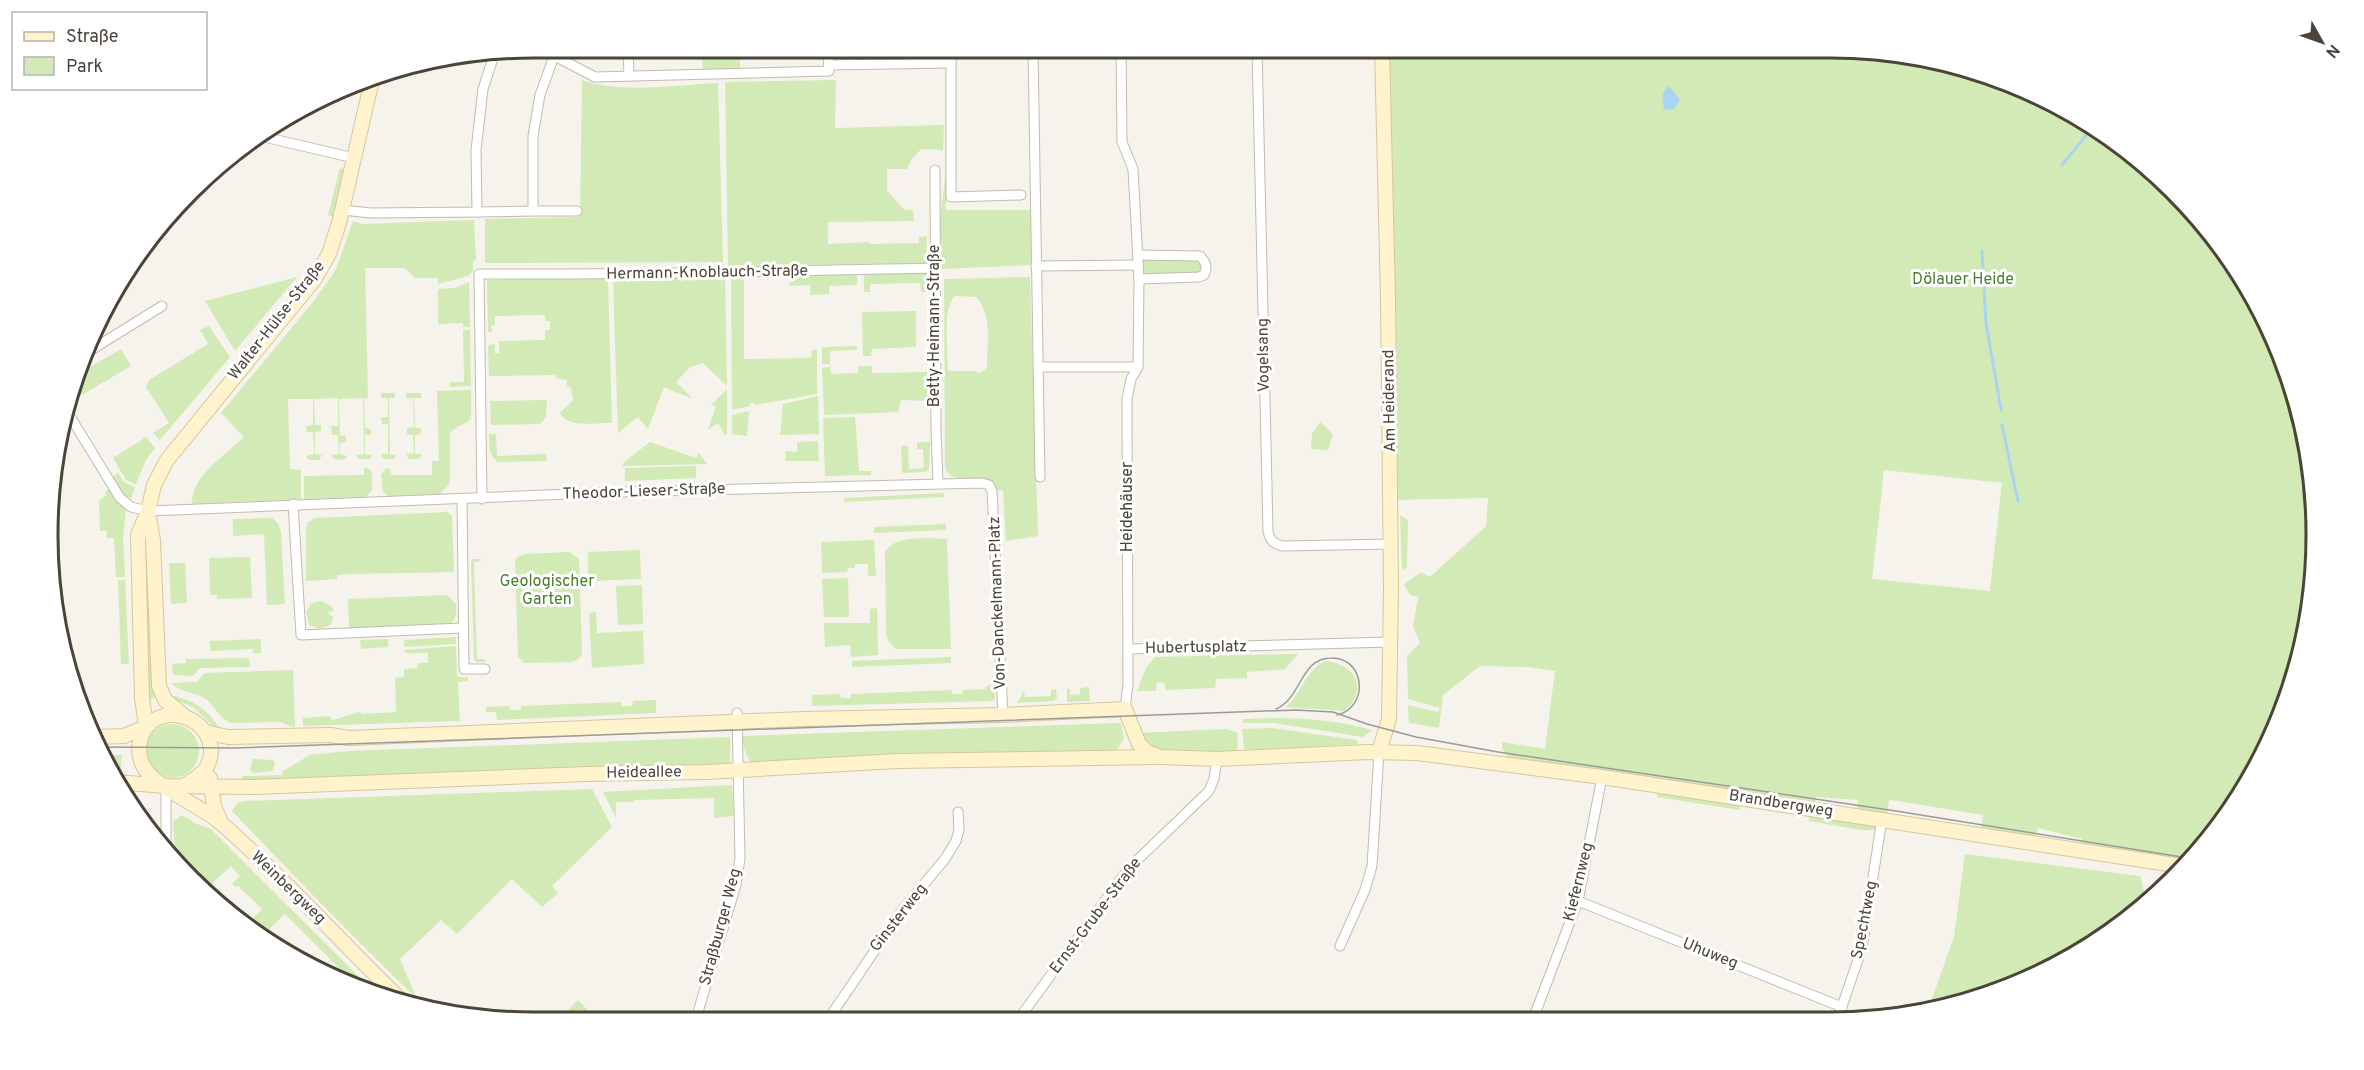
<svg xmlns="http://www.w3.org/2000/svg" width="2364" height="1070" viewBox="0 0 2364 1070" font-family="Overpass,sans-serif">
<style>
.green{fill:#d2eab5;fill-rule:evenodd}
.water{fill:#a9d4f2}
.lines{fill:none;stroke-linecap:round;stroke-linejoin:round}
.stream{stroke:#a9d4f2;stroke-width:3}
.street-casing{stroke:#c2bbae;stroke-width:11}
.secondary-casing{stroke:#d6c79b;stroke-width:16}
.street{stroke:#fff;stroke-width:9}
.secondary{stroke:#fff3cd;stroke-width:14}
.tram{stroke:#9a9a9a;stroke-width:1.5}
.labels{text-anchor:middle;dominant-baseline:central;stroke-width:6;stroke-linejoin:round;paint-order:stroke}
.street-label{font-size:16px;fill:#4b4439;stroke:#fff}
.park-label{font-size:16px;fill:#4a7f2a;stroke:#fff}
.rim{fill:none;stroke:#4b4439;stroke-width:3}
</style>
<rect width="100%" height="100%" fill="#f6f3ec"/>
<!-- green -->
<g class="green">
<path d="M702,48H740V69L703,70Z"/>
<path d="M1384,48H1829L1986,74L2073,113L2150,169L2216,239L2266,320L2299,409L2315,503L2312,599L2290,692L2234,806L2185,862L2081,845L2082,839L2038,828L2035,838L1981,831L1983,815L1898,801L1889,800L1887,815L1857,810L1858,800L1816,797L1815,804L1509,758L1502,748V742L1545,749L1555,671L1528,667L1480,666L1443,695L1439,728L1409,723L1408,705L1438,712L1440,708L1408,699L1407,656L1420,643L1413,626L1418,597L1410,595L1404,584L1421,572L1430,577L1486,526L1488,498L1392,500ZM1884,470L2002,483L1990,591L1872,579Z"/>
<path d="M582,80C621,94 675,85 718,83L723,262L485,263V219L580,217Z"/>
<path d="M836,80L835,128L944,125L943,150L921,149L911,160L907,169H887V191L905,210H913L914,221L828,222V244L869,242L870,244L919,243V237L927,236L926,263L728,266L725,82Z"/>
<path d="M948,156L949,183L945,210H1032L1034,265L941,269L940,217Z"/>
<path d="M340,168L346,170L334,217L328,215Z"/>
<path d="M474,220L476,260L473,261V271L468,276L438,284V278H415L405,268H365L368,398H364L365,428L371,429V435H365V454L372,455L370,459H359L356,455L364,454L363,398L339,399L340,436H346V442L340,443V454L347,456L344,460L334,459L331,455L339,454L338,435H332L331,426H338V398L314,399L315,425H321V431L315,432V454L322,455L319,460H309L306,456L314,454L313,432H307L306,426L313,425V399H288L290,469L301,470V499L192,504C191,476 226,455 244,437L221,413L313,302L331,277L337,267L353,221L362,224Z"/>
<path d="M1144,259H1196L1202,265L1200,271L1194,273L1148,274L1143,273L1141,263Z"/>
<path d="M927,272L928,292H921L920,283L870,284V292H864V273Z"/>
<path d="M857,273V285L829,286V294L810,295V285L789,286L790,274Z"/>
<path d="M725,275L727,386L703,363L690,367L676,382L693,399L664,387L648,429L638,417L618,433L613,280Z"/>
<path d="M731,275H744V359L811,358L812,350H817V394L755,405L754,403L750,404V406L732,410Z"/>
<path d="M297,277L235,351L205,301Z"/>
<path d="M1030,277L1038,536L1006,541L1003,490H997C987,466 955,491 945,468L944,279ZM955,296L976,297C993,315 987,343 987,366L985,370L979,373L975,371H948C948,352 942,309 955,296Z"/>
<path d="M583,278L608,279L612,423C596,422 568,429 560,413L573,400L571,388L567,386V380L558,379L554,375L489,376L488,345L495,344V353H499V341L545,340V330H550V321H545V315L495,316V325L491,326L492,332H488L487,280Z"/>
<path d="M469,282L470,327H463V323L438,324V289L455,288Z"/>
<path d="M916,311V347L872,349L871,356H863L862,312Z"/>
<path d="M209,326L230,357L160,440L153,433L169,423L146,387L149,380L208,344L200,330Z"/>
<path d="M463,330H470L471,386L450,387V382H464Z"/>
<path d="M857,346V350L830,351V364H822V347Z"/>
<path d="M121,349L131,366L80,396L76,391L83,371Z"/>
<path d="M858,366H872V373L928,372L929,401L901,400L898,412L824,415L822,368L830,367L831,374L858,373Z"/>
<path d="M727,389V434L725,435L718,423L708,430L716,406L711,405Z"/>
<path d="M471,390V418C465,426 456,425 450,433V480L448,486L442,491L441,494L388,496L383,492L381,475L386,468L390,469L391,475H432V461H439L437,391Z"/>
<path d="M381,393H395V398H389L390,454L396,455L394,459H384L381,456L382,454H388V424H382L381,417H388V398H381Z"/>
<path d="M406,393H421V398H414L415,428H421V434L415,435V454H422L419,459H409L407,456V454L414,453L413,435L407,434V428L414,427L413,398H406Z"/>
<path d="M818,396L819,434L780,435L783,404Z"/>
<path d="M547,400L546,417L540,424L491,425L490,401Z"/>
<path d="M749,411L747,436L732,434V415Z"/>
<path d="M855,417L859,471H871V475L825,476L823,418Z"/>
<path d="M1320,422L1333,434L1328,450L1311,449L1312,434Z"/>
<path d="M489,434H496L497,456L546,454L547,461L498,462C488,455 489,445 489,434Z"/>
<path d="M146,437L155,448L146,460L136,484L126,480L113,458Z"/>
<path d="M818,441L819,461H785L786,451L797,452V442Z"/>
<path d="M650,442L696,458L699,453L707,464L623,466V463Z"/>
<path d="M917,442H930L929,470L924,472L902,473L901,446H908L909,469L924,468L923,449H917Z"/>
<path d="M696,466V478L625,481V468Z"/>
<path d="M367,468L372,472V491L365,497L304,499V476L364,475V469Z"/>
<path d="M118,473L125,483L135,487L131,499L124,495L112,477Z"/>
<path d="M108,489L126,508L123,537L125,577H116L114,538H107V531H100L99,501L106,495L105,492Z"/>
<path d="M944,493V497L844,502V498Z"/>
<path d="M447,512L452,516L454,572L351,574L337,575V579L306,581V530L308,522L315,518Z"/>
<path d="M1400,515L1408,520L1407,567L1402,570Z"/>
<path d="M272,518L278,523L281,532L285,604L267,605L264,534L233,536V519Z"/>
<path d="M946,524V530L874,533V527Z"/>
<path d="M142,538H149L156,695L152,699L147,700Z"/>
<path d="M947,539L951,649H896L889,642L886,635L885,552C896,534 928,539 947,539Z"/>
<path d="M874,540L876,576H868V564H855V568H848L847,572L822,573L821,542Z"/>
<path d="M640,550L641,579L588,581V552Z"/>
<path d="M569,552L579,559L582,653L579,659L572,662L524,663L518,657L515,561L517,557L525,554Z"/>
<path d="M250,557L252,598L217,599V595H210L209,558Z"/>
<path d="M473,559H481V561L474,562L477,659H485V662H476L474,659L471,563Z"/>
<path d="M169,563H185L187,603L171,604Z"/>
<path d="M848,578L849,617H824L822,579Z"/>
<path d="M118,580H125L129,664H121Z"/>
<path d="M642,585L643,624L618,625L616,586Z"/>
<path d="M447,595L456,604C456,614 457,621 447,626L349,630L348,599Z"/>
<path d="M322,601L331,606L334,611L328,612L331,616L334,617L330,625L319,629L309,625L306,611L312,603Z"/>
<path d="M877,608L878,655L851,657L850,645L825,647L824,623H870V609Z"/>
<path d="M596,612L597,633L643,631L644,664L592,668L589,613Z"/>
<path d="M456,637V644L404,647V640Z"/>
<path d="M261,639V653H253V649L210,651V641Z"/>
<path d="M388,639V647L361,649L360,640Z"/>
<path d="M456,646L457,677H468V681L458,682L460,721L303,726V718L329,716L333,720L359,712L363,714L396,712L395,678L404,677V669L417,668L418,663H428V653H405L404,650Z"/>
<path d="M1298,654L1285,669L1247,672V678L1216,679L1215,688L1165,690V683L1157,682L1156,691H1137L1146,668L1155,657Z"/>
<path d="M951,657V663L852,667V661Z"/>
<path d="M249,658L250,667L200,668L193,676L173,675L172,664L186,663V659Z"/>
<path d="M1325,661C1355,663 1370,690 1344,711L1286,707C1302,693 1305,671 1325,661Z"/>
<path d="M293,670L295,727L289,726L281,722L230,723C220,719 215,706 206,699C195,692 180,692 171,683L197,682L205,673Z"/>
<path d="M992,676H994L995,699L992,701L812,706V695L840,694L841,698H851V694L952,690V694H962L963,690L986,689V686L991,685Z"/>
<path d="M1089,687L1090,701L1067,702V689H1070V695L1080,694V688Z"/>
<path d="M1056,689L1057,698L1053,701L1017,703L1024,691L1025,697L1051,696V690Z"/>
<path d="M174,696C194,700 213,713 221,733L193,707L170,698Z"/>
<path d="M656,700V713L497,720L496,712H486V707L509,706L510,710H521V706L621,702V706H632L633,701Z"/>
<path d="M1275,718C1309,718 1340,721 1372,730L1363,737L1274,723H1243V719Z"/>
<path d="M1121,723L1124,739L1113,755L751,764L744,748L742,736Z"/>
<circle cx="172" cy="751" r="27"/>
<path d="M1272,728L1357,740L1358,744L1256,750L1244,749L1242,729Z"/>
<path d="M1226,729L1238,733L1237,752L1154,751L1138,733Z"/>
<path d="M730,737V765L242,784V776L282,775L283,771L310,755L348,751Z"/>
<path d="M104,755H122L120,775L112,774Z"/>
<path d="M253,759L273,760L275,764L273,771L253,773L250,769Z"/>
<path d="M732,785L734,816L714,818V798L634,800V802H616V818L603,792Z"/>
<path d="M592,789L612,827L552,886L558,893L542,907L512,879L457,934L441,920L400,959L417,999C354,938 293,875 232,811L237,803L244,801Z"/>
<path d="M1659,790L1740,802V810L1657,797Z"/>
<path d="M1809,813L1873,824L1878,830H1861L1809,821Z"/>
<path d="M182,815L197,824L211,829L361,979L355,985L342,980L346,975L285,914L266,932L258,924L253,929L247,925L262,909L238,886L236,887L232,884L240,876L231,866L205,890L175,853L173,821Z"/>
<path d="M1965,854L2140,876L2147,903L2044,972L1929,1007L1954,937Z"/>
<path d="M578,1000L594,1017L592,1022H550L562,1010L565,1013Z"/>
</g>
<!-- water -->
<path class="water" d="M1669,86L1680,100L1674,109L1664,110L1662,94Z"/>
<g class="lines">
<!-- stream -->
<g class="stream">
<path d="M2062,165L2091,129"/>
<path d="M1982,251L1986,323L2001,410"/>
<path d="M2002,425L2018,501"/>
</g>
<!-- street casing -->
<g class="street-casing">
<g id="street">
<path d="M539,48L595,77L829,71L828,48"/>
<path d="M628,48L629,76"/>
<path d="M951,48V197L1021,195"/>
<path d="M1033,48L1040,477"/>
<path d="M1121,48L1122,142L1133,169L1139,279L1138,367L1131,379L1127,399L1128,684L1125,709"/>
<path d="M1257,48L1268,531C1270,540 1273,544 1283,546L1391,544"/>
<path d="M829,65L951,63"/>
<path d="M260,136L354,158"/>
<path d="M935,170L936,430L938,483"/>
<path d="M342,210L371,213L477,212L476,150L483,89L494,55"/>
<path d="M533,211H577"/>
<path d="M477,212L533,211V136L540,95L554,56"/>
<path d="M1138,255L1200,256C1206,262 1208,267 1204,275L1199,277L1139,279"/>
<path d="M1036,266L1137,265"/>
<path d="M91,350L162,306"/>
<path d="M1038,367H1138"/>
<path d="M68,413L120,498L131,507L148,511L619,492L982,483L989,485L992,491L1003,715"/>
<path d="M462,499L464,669H485"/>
<path d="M482,499L479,274C631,275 783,271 935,268"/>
<path d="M293,504L301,635L462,628"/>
<path d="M1129,649L1390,642"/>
<path d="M166,786V843"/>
<path d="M1578,901L1842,1007"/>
<path d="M1340,946L1365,890L1372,866L1379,752"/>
<path d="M1838,1018L1862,948L1882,819"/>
<path d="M1533,1019L1578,901L1602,777"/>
<path d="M1018,1020L1129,868L1209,791L1214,779L1217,759"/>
<path d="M827,1021L903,909L945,859L956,841L959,830L958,812"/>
<path d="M695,1022L736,885L740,858L737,713"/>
</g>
</g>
<!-- secondary casing -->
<g class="secondary-casing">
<g id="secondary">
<path d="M183,715L165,700L159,686L153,540L148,511L154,485L167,460L314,280L329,254L339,223L373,76"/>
<path d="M146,727L142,698L138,535L148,511"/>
<path d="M205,732L228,737L331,735L348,738L803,719L1003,715L1125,709L1139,744L1147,752L1161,757L1217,759L1368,752L1417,753L1602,777L2181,866"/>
<path d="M98,737L124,736L146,727"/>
<path d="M1379,752L1389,719L1391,588L1388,299L1382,48"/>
<path d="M210,778L214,806L221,823"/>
<path d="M116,782L166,786L255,787L586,774L706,772L897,761L1156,757"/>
<path d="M185,785C193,780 201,776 206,768C224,738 190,705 158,718C139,726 134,753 145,769C158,789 203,807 222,824C285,879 341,942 401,1000"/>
</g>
</g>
<!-- street -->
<use href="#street" class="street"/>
<!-- secondary -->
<use href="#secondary" class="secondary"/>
<!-- tram -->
<g class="tram">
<path d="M1276,709C1302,698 1300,658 1331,658C1365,657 1370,707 1337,715"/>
<path d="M101,747L236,748L1296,710L1333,712L1367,724L1416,737L1498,752L1896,811L2188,858"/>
</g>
</g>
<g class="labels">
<!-- street labels -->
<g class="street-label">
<text transform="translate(707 273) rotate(-1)">Hermann-Knoblauch-Straße</text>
<text transform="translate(277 321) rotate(-52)">Walter-Hülse-Straße</text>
<text transform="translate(935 326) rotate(-90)">Betty-Heimann-Straße</text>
<text transform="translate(1264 355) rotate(-91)">Vogelsang</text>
<text transform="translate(1390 401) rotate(-91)">Am Heiderand</text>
<text transform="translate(644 492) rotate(-2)">Theodor-Lieser-Straße</text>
<text transform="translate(1128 507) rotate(-90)">Heidehäuser</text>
<text transform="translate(998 603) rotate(-92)">Von-Danckelmann-Platz</text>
<text transform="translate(1196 648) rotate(-1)">Hubertusplatz</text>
<text transform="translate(644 773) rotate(-1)">Heideallee</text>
<text transform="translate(1781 804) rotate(9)">Brandbergweg</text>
<text transform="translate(1579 882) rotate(-76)">Kiefernweg</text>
<text transform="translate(288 888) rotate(44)">Weinbergweg</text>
<text transform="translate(1096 916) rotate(-53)">Ernst-Grube-Straße</text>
<text transform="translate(899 918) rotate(-52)">Ginsterweg</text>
<text transform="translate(1865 920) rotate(-79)">Spechtweg</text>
<text transform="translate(721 927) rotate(-75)">Straßburger Weg</text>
<text transform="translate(1710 954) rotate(22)">Uhuweg</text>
</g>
<!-- park labels -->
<g class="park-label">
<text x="1963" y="280">Dölauer Heide</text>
<text x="547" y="582">Geologischer<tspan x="547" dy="18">Garten</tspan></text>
</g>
</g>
<!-- crop -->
<path d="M0 0H2364V1070H0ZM534 58H1830A476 476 0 0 1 2306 534V536A476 476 0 0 1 1830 1012H534A476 476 0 0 1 58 536V534A476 476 0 0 1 534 58Z" fill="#fff" fill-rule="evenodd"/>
<path class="rim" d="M534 58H1830A476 476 0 0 1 2306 534V536A476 476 0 0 1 1830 1012H534A476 476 0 0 1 58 536V534A476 476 0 0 1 534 58Z"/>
<!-- legend -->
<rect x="12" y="12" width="195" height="78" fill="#ffffff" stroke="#b7b4b0" stroke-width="1.5"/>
<rect x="24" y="32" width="30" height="9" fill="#fff3cd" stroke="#b7b4b0" stroke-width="1.5"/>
<text x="66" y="42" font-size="18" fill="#4b4439">Straße</text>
<rect x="24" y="57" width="30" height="18" fill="#d2eab5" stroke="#b7b4b0" stroke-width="1.5"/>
<text x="66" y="72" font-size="18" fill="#4b4439">Park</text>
<!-- north arrow -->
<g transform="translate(2322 42) rotate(130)" stroke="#ffffff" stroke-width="4.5" paint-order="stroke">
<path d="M0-4.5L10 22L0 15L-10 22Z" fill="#4b4439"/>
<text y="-9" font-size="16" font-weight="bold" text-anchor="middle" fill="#4b4439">N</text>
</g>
</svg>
